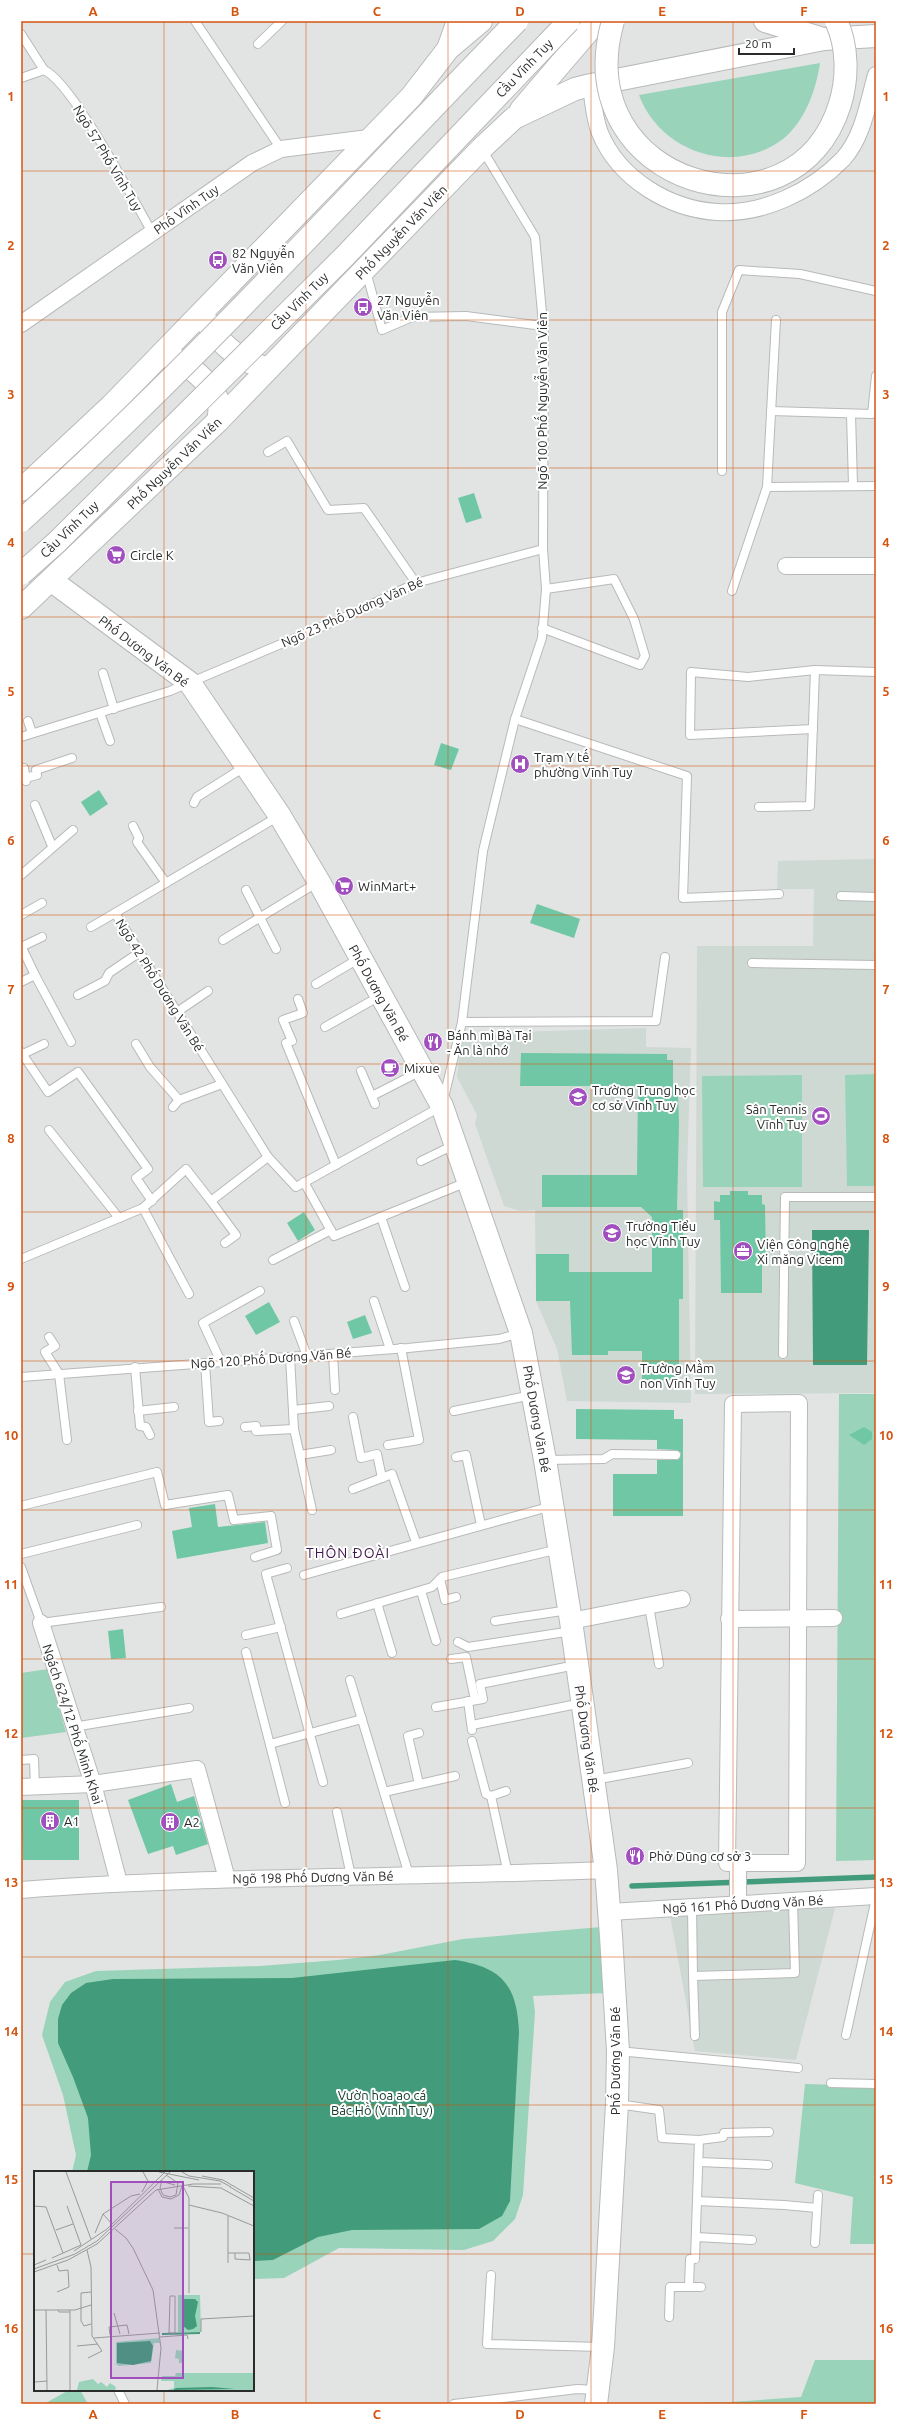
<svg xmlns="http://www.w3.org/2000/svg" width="897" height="2425" viewBox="0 0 897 2425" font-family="Ubuntu,sans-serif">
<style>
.built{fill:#ced9d4}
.green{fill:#99d3ba}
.water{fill:#429b7a}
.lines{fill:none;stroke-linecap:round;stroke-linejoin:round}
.stream{stroke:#429b7a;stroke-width:5.5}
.building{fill:#70c7a5}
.lane-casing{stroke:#b7bab9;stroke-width:10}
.street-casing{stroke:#b7bab9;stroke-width:18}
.secondary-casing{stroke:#b7bab9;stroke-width:24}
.primary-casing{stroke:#b7bab9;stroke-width:24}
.lane{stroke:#fff;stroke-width:8}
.street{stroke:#fff;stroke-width:16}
.secondary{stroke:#fff;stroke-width:22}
.primary{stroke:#fff;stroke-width:22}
.highway-bridge-casing{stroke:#b7bab9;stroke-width:24;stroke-linecap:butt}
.highway-bridge{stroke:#fff;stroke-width:22}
.grid{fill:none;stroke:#d5540f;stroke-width:1;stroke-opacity:0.55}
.labels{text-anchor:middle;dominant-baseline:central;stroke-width:4;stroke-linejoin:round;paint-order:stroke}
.street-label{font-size:13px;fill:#2a2c2b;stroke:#fff}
.poi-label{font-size:13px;fill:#2a2c2b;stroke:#fff;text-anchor:start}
.park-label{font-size:13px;fill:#103729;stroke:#fff}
.neighbourhood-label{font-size:14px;letter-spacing:1px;fill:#41194f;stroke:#fff}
.inset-river{fill:none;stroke:#429b7a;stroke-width:2}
.inset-road{fill:none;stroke:#989a99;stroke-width:1}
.view{fill:#a14fbe;fill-opacity:0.15;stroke:#a14fbe;stroke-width:2}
.inset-edge{fill:none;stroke:#2a2c2b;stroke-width:2}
.neatline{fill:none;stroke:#d5540f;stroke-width:1.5}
.grid-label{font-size:13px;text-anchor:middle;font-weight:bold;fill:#d5540f}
</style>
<rect width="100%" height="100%" fill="#e1e4e3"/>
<!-- built -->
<g class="built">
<path d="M876,859V1393L695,1394L697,946H813L814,889H777L778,861Z"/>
<path d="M646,1028V1047L691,1048L687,1170L691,1403L567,1401L557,1349L536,1301L535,1210L520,1211L504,1206L475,1124L477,1115L457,1077L461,1041L513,1032Z"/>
<path d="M835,1908L796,2060L695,2051L670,1915Z"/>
</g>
<!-- green -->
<g class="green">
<path d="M820,63C816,90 805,121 783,139C733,177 660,152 639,95Z"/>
<path d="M876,1074V1186H847L845,1075Z"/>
<path d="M802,1075V1187H703L702,1076Z"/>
<path d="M839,1394H876V1860L836,1861Z"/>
<path d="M48,1669L66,1732L21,1738V1673Z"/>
<path d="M601,1927L606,1993L533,1996L535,2012L523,2195L515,2219L493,2241L464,2250L339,2248L284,2278L253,2279V2172H72L76,2155L63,2095L42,2035L50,2002L65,1982L96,1971L260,1966L338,1960L380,1955L463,1939Z"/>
<path d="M805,2084L876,2086V2244H850L853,2197L795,2183Z"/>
<path d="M815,2360H876V2404H632L731,2402L801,2397Z"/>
<path d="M69,2390H80L88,2404H44Z"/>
</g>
<!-- water -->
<g class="water">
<path d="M812,1230H869L867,1365H813Z"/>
<path d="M455,1960C501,1967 517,1984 519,2032L510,2201L502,2216L479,2229L352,2230L318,2237L273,2260L253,2261V2172H87L91,2155L88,2118L73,2077L58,2043V2019L62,2005L71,1993L86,1983L113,1979L292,1978Z"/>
</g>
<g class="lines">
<!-- stream -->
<path class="stream" d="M632,1886L876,1877"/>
</g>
<!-- building -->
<g class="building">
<path d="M474,493L482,518L466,523L458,498Z"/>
<path d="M441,743L459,749L451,770L434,765Z"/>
<path d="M99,790L108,804L90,816L81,802Z"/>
<path d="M537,904L580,919L574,938L530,923Z"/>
<path d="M521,1053L667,1054V1060H673V1091H678L679,1123L677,1210H683V1299H679V1380H642V1351H608V1355H572L570,1301H536V1254H569V1272H652V1217L641,1207H542V1175H637L638,1086H520Z"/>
<path d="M730,1191H748V1195H762V1204L765,1205L766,1266H762V1293H721L720,1220H714V1201L720,1202V1195H730Z"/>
<path d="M304,1212L315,1230L298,1241L287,1223Z"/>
<path d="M269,1302L280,1322L256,1335L245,1316Z"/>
<path d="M365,1315L372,1333L353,1339L347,1322Z"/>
<path d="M576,1409L674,1410V1419H683V1516H613V1474H657V1460H678L681,1453L676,1450L657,1449V1440L576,1439Z"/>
<path d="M864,1427L872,1432V1439L864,1445L849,1435Z"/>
<path d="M215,1504L218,1527L265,1522L268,1543L177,1559L172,1531L192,1527L189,1508Z"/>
<path d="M123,1629L126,1658L111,1659L108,1631Z"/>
<path d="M171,1784L177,1802L194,1796L208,1844L176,1855L173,1846L148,1854L128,1800Z"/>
<path d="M21,1800H79V1860H23Z"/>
</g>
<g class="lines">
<!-- lane casing -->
<g class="lane-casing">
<g id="lane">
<path d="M195,21L281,149"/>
<path d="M21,34L44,70"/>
<path d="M258,44L282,21"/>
<path d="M21,78L44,70C73,83 133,200 152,232"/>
<path d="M366,271L382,330L412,317L466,316L543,326"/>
<path d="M771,411L872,414L876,376"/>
<path d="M851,414L853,485"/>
<path d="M268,452L287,441L328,510L364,508L416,583"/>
<path d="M722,471V312L739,270L800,274L876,291"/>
<path d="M767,487L776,320"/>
<path d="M732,591L767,487L876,486"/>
<path d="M542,628L640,665L645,656L634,619L614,579L546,589"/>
<path d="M103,673L114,709"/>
<path d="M100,713L110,741"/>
<path d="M515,719L687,776L683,898L779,894"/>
<path d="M28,721L32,733"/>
<path d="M813,729L690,735L691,672L748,677L815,670L876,672"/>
<path d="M21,737L170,691L347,616L416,583L543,549"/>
<path d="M21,769L24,768L26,781"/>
<path d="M25,778L37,775L36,770L72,758"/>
<path d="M194,803L197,797L246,766"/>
<path d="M35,805L52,846"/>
<path d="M759,807L810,806L815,670"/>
<path d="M279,816L115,913L268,1157L296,1187L442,1106L462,1022L483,851L515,719L542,638L546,589L543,549L544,334L535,237L482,149"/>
<path d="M133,826L139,838L137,842L166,883"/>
<path d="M21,875L73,830"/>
<path d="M246,890L276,949"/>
<path d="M841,896L876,897"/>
<path d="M21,915L42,903"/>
<path d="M91,927L115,913"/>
<path d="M223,940L318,882"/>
<path d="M21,946L35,975L21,982"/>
<path d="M21,947L42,937"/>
<path d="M752,963L876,965"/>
<path d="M35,975L71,1042"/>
<path d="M316,984L360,958"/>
<path d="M78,995L105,981L109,973L140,952"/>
<path d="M298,999L303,1013L283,1020L292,1041L286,1043L336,1165"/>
<path d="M177,1012L208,991"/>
<path d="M462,1022L656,1021L665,957"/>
<path d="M325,1027L380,996"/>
<path d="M136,1044L150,1067L179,1100"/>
<path d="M21,1052L48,1092L78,1072L148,1169L136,1178L152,1201"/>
<path d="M23,1054L44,1044"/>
<path d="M361,1071L375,1104"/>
<path d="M372,1096L421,1071"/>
<path d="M173,1107L179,1100L222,1084"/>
<path d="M49,1130L119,1218"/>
<path d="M421,1161L454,1145"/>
<path d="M304,1182L334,1236L467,1182"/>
<path d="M211,1201L236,1235L225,1243"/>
<path d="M143,1208L189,1294"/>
<path d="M381,1217L405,1287"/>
<path d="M21,1259L143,1208L186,1169L211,1201L268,1157"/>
<path d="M273,1260L331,1230"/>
<path d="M374,1301L390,1349"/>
<path d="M294,1321L307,1356"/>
<path d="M49,1337L55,1346L45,1352L59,1374L67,1440"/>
<path d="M333,1354L335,1390"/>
<path d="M783,1354L785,1197H876"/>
<path d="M290,1357L294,1429L312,1510"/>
<path d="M221,1362L203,1323L260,1291"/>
<path d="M205,1363L209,1422L219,1421"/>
<path d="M135,1367L140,1426L146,1427L150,1435"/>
<path d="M21,1377L408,1348L499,1339L520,1333"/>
<path d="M293,1410L329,1406"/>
<path d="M138,1411L174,1407"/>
<path d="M454,1411L532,1395"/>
<path d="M353,1417L361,1458L377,1454L382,1478"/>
<path d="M245,1427L256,1426V1431L294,1429"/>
<path d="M388,1445L419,1440L401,1348"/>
<path d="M300,1455L331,1450"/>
<path d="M456,1457L466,1455L481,1525"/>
<path d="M546,1460L604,1459L612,1454L676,1455"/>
<path d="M353,1489L392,1474L416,1542"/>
<path d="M21,1506L157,1472L165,1505L228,1495L234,1520L271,1516L277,1550L255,1557"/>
<path d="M21,1554L137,1525"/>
<path d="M21,1567L41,1623L161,1607"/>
<path d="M287,1568L266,1574L323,1782"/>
<path d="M304,1575L552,1506"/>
<path d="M440,1579L445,1600L456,1597"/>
<path d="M421,1591L436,1641"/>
<path d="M377,1603L392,1653"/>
<path d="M649,1606L659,1664"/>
<path d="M341,1614L432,1587L442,1577L559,1549"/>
<path d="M495,1621L569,1610"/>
<path d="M246,1635L281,1627"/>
<path d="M458,1642L468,1647L572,1631"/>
<path d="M246,1652L285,1803"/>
<path d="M451,1659L466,1657L475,1700"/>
<path d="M350,1680L409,1875"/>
<path d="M468,1701L472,1730"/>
<path d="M436,1707L483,1699L480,1684L576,1665"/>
<path d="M472,1725L582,1703"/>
<path d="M73,1727L189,1708"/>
<path d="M472,1741L486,1794L491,1796L508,1874"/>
<path d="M270,1744L362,1719"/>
<path d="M21,1760L34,1759L35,1787"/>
<path d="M594,1780L688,1763"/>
<path d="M419,1784L408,1736L419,1733"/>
<path d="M384,1792L455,1776"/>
<path d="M491,1796L506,1791"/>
<path d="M337,1812L351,1876"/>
<path d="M692,1907L693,1976L795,1973L793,1902"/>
<path d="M693,1976L695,2036"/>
<path d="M846,2035L876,1898"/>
<path d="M618,2051L798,2068"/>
<path d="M831,2083L876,2084"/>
<path d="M618,2104L659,2110L662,2138L699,2140L695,2259H690L689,2287H670L669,2317"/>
<path d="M699,2140L723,2137L724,2133L769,2132"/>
<path d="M699,2162L768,2165"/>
<path d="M697,2201L784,2205L817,2208"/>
<path d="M696,2237L752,2240"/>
<path d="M815,2243L818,2195"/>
<path d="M491,2275L487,2344L602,2347"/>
<path d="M689,2287H701"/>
<path d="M118,2390L125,2404"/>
<path d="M454,2404L577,2389L596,2390"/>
</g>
</g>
<!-- street casing -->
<g class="street-casing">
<g id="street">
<path d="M591,85C593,101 594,118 600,133C619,179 669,209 717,212C763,215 812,191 843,159C863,137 868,103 876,75"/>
<path d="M21,324L252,163L281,149L369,138"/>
<path d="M786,566H876"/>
<path d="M799,1403L797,1863H727L733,1404Z"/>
<path d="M729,1619L834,1618"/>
<path d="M571,1621L682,1599"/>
<path d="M41,1623L93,1784L119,1883"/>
<path d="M21,1787L93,1784L197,1769L227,1879"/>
<path d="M21,1890C216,1875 411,1878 606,1870"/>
<path d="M738,1904V1863"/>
<path d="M610,1912L876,1896"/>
</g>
</g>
<!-- secondary casing -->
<g class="secondary-casing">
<path id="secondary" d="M52,581L190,683L280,816L319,882L442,1106L521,1333L545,1460L571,1621L606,1870L611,1936L618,2051L617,2104L603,2347L596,2404"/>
</g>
<!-- primary casing -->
<g class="primary-casing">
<g id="primary">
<path d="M765,21L823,39"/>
<path d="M449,48L481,21"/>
<path d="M521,110L597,21"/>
<path d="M205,319C215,339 238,360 260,366"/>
<path d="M168,357C186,360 216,387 219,405C220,410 219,416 218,421"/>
<path d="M21,490L112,405L411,97L448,49L458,21"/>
<path d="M21,608L218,421L482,148L514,118L575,89L591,85L824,39L876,36"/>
</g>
</g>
<!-- lane -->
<use href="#lane" class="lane"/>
<!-- street -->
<use href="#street" class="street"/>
<!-- secondary -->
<use href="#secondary" class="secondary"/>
<!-- primary -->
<use href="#primary" class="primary"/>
<!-- highway-bridge casing -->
<g class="highway-bridge-casing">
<g id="highway-bridge">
<path d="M613,21C566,185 795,250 840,104C848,78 848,46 836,21"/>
<path d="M21,521C195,364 353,189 517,21"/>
<path d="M21,574L57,542L344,257L569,21"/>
</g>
</g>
<!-- highway-bridge -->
<use href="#highway-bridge" class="highway-bridge"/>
</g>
<!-- grid -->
<path class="grid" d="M164,21V2172M306,21V2404M448,21V2404M591,21V2404M733,21V2404M21,171H876M21,320H876M21,468H876M21,617H876M21,766H876M21,915H876M21,1064H876M21,1212H876M21,1361H876M21,1510H876M21,1659H876M21,1808H876M21,1957H876M21,2105H876M21,2254H35M253,2254H876M164,2390V2404"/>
<!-- icons -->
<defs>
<g id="bus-disc" transform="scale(1)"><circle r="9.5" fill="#a14fbe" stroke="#fff"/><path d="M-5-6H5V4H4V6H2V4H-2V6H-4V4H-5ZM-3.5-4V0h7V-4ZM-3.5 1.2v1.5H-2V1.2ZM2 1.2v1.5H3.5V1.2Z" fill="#fff"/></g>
<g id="supermarket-disc" transform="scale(1)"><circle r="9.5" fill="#a14fbe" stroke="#fff"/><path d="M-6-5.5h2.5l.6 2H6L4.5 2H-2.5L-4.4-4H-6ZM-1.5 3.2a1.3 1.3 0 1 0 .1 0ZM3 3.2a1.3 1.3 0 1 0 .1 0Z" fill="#fff"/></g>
<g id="hospital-disc" transform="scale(1)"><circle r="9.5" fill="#a14fbe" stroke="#fff"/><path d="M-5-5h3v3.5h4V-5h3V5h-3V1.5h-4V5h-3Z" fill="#fff"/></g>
<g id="restaurant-disc" transform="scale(1)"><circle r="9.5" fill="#a14fbe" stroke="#fff"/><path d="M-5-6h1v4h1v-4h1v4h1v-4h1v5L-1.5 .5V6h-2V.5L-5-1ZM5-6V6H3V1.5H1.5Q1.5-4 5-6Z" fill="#fff"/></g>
<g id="cafe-disc" transform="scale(1)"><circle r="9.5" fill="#a14fbe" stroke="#fff"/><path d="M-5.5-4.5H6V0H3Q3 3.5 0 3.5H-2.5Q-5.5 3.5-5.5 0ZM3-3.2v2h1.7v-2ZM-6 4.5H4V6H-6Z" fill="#fff"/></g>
<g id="school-disc" transform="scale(1)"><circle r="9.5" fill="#a14fbe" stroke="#fff"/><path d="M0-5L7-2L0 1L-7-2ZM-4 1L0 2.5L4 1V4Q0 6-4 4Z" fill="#fff"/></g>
<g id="stadium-disc" transform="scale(1)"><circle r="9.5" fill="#a14fbe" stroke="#fff"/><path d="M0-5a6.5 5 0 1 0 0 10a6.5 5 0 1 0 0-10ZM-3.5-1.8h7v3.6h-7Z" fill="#fff"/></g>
<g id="office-disc" transform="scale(1)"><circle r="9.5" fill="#a14fbe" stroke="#fff"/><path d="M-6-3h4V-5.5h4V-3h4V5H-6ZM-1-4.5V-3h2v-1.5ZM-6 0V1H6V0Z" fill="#fff"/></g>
<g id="building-disc" transform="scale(1)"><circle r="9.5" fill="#a14fbe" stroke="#fff"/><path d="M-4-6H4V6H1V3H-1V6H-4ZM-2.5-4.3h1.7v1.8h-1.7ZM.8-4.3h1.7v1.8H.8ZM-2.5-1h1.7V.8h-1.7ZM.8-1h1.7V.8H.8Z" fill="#fff"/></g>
</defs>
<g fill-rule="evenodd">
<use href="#bus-disc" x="218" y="260"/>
<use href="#bus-disc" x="363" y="307"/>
<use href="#supermarket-disc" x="116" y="555"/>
<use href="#hospital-disc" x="520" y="764"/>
<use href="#supermarket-disc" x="344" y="886"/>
<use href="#restaurant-disc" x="433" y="1042"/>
<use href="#cafe-disc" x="390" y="1068"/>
<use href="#school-disc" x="578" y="1097"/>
<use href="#stadium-disc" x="821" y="1116"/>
<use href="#school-disc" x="612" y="1233"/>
<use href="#office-disc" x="743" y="1251"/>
<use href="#school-disc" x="626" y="1375"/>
<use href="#building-disc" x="50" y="1821"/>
<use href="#building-disc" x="170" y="1822"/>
<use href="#restaurant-disc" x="635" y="1856"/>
</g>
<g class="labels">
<!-- street labels -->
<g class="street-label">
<text transform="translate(524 68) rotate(-46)">Cầu Vĩnh Tuy</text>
<text transform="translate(108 158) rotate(59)">Ngõ 57 Phố Vĩnh Tuy</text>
<text transform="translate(186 209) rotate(-35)">Phố Vĩnh Tuy</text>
<text transform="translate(401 232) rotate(-46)">Phố Nguyễn Văn Viên</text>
<text transform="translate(299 301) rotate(-45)">Cầu Vĩnh Tuy</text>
<text transform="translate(542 401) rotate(-90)">Ngõ 100 Phố Nguyễn Văn Viên</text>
<text transform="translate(174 463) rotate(-44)">Phố Nguyễn Văn Viên</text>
<text transform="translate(69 529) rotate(-44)">Cầu Vĩnh Tuy</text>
<text transform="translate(352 612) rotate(-24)">Ngõ 23 Phố Dương Văn Bé</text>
<text transform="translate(144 651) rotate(37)">Phố Dương Văn Bé</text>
<text transform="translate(160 985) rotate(58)">Ngõ 42 Phố Dương Văn Bé</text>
<text transform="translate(379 993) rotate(61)">Phố Dương Văn Bé</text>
<text transform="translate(271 1358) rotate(-4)">Ngõ 120 Phố Dương Văn Bé</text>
<text transform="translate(537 1419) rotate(80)">Phố Dương Văn Bé</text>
<text transform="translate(73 1724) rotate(72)">Ngách 624/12 Phố Minh Khai</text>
<text transform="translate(587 1739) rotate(82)">Phố Dương Văn Bé</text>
<text transform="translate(313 1877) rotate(-1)">Ngõ 198 Phố Dương Văn Bé</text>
<text transform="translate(743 1904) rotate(-3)">Ngõ 161 Phố Dương Văn Bé</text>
<text transform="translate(615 2061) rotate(-90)">Phố Dương Văn Bé</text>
</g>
<!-- poi labels -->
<g class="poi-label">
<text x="232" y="253">82 Nguyễn<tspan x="232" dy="15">Văn Viên</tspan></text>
<text x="377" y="300">27 Nguyễn<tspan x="377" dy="15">Văn Viên</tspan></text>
<text x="130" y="555">Circle K</text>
<text x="534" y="757">Trạm Y tế<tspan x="534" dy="15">phường Vĩnh Tuy</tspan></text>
<text x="358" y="886">WinMart+</text>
<text x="447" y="1035">Bánh mì Bà Tại<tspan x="447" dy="15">- Ăn là nhớ</tspan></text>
<text x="404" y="1068">Mixue</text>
<text x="592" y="1090">Trường Trung học<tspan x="592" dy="15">cơ sở Vĩnh Tuy</tspan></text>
<text x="807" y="1109" text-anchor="end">Sân Tennis<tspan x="807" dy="15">Vĩnh Tuy</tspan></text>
<text x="626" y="1226">Trường Tiểu<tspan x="626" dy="15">học Vĩnh Tuy</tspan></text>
<text x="757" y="1244">Viện Công nghệ<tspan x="757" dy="15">Xi măng Vicem</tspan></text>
<text x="640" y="1368">Trường Mầm<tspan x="640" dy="15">non Vĩnh Tuy</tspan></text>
<text x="64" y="1821">A1</text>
<text x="184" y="1822">A2</text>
<text x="649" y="1856">Phở Dũng cơ sở 3</text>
</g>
<!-- park labels -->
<g class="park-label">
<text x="382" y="2095">Vườn hoa ao cá<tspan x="382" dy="15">Bác Hồ (Vĩnh Tuy)</tspan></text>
</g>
<!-- neighbourhood labels -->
<g class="neighbourhood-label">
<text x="348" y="1553">THÔN ĐOÀI</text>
</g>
</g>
<!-- overview -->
<g transform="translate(34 2171)">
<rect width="220" height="220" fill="#e1e4e3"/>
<path d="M144,124H166L167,161H144ZM125,167L126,172H120L117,192L85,195L82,193V171ZM142,179L150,180V192H145V188L141,187ZM142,202H220V219H133L140,217V210H127L128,205H141ZM59,208L64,213L67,211L73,216L76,212L82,216L81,219H43L45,211Z" fill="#99d3ba"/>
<path d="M149,128H161L164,131L161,145L163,155L159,158L154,159L148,154ZM116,170L119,175L117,190L99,194L83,192V172ZM178,216L201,218L139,219L142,217Z" fill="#429b7a"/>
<path class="inset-river" d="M128,163L166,162"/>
<path class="inset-road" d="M32,1L57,68M125,1L165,9M148,1L155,5L186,10L197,16M168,5L189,9L220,27M128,9L126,17L129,24L136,26L142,24L144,12L132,4M126,10L141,14M149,15L155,27V122M154,15L187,17L220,35M196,16L220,30M124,18L128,26L137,28L145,24L148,15M108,21L114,10L109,1M155,34L188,42L220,55M0,35L12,36L29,82M33,35L47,74M69,43L77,52M140,57H154M81,58L92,67L99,77L119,119L127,177L123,219M22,59L39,53M61,62L69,43L97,25L106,23M53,79L57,96L58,165L68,180L54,187M40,80L73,58L131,1M194,82H215L216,89L201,88V82M18,87L47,74M194,92V45M0,94L12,89M0,98L41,83L63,70L136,1M0,101L34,89L63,73L122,19L159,13H187M23,121L35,116L34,99L25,100L23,94M136,125H141V162H135ZM0,139H41L57,134M12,139L13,219M24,139L25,141H36M36,139V219M80,142L86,163M57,153L50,155L47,150V122L57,121M167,161V148L220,145M76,164L75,156L93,154L95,163M126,166L153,164L154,168M60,167L126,162M43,175L64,173M1,211L13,210"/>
<path class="view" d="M77,11H149V207H77Z"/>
<rect width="220" height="220" class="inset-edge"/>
</g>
<!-- border -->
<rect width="897" height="2425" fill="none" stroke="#ffffff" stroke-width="44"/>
<!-- scale -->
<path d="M739 48v6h55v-6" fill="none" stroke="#2a2c2b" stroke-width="2"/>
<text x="745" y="48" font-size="12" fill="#2a2c2b" stroke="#ffffff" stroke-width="3" paint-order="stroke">20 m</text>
<rect x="22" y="22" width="853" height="2381" class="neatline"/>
<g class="grid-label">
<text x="93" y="16">A</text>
<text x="235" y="16">B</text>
<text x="377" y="16">C</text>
<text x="520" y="16">D</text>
<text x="662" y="16">E</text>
<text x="804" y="16">F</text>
<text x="11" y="101">1</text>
<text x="886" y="101">1</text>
<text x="11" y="250">2</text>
<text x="886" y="250">2</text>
<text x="11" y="399">3</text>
<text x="886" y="399">3</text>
<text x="11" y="547">4</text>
<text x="886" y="547">4</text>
<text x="11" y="696">5</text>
<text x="886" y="696">5</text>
<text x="11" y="845">6</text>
<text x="886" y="845">6</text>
<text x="11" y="994">7</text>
<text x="886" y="994">7</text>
<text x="11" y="1143">8</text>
<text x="886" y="1143">8</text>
<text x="11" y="1291">9</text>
<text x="886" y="1291">9</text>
<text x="11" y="1440">10</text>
<text x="886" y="1440">10</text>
<text x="11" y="1589">11</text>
<text x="886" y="1589">11</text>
<text x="11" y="1738">12</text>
<text x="886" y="1738">12</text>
<text x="11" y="1887">13</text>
<text x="886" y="1887">13</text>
<text x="11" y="2036">14</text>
<text x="886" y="2036">14</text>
<text x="11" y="2184">15</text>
<text x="886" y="2184">15</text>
<text x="11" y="2333">16</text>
<text x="886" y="2333">16</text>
<text x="93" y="2419">A</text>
<text x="235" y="2419">B</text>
<text x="377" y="2419">C</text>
<text x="520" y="2419">D</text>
<text x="662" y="2419">E</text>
<text x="804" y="2419">F</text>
</g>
</svg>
